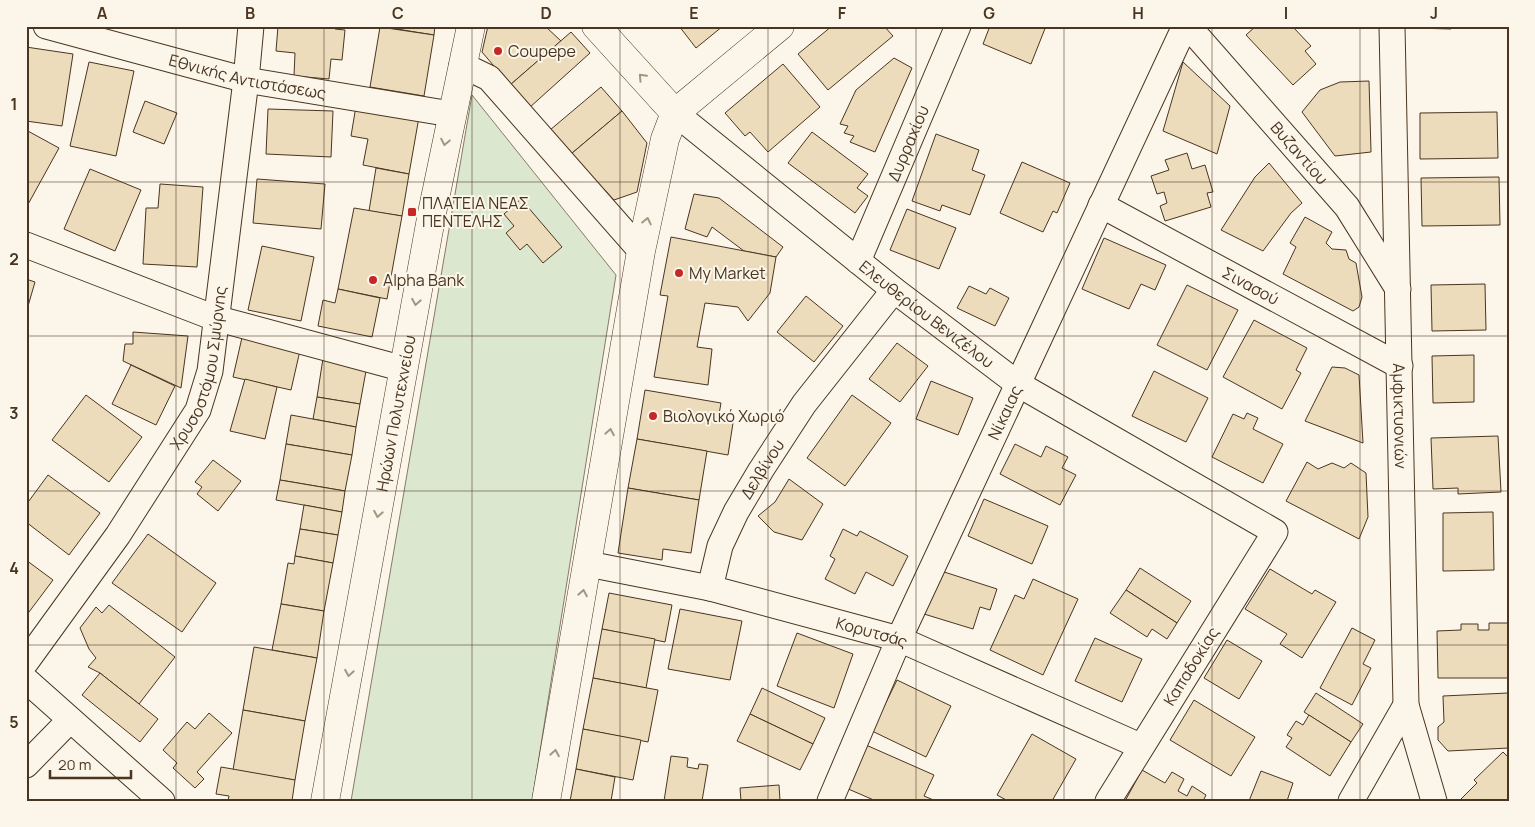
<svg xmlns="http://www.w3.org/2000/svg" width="1535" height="827" viewBox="0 0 1535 827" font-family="Manrope,sans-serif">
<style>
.green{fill:#dce7d0;stroke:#887966}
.building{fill:#ecdcbc;stroke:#4a3520}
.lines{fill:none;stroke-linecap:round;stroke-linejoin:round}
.street-casing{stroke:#4a3520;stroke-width:27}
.secondary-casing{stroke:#4a3520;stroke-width:29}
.street{stroke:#fbf6e9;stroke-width:25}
.secondary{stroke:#fbf6e9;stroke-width:28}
.oneway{stroke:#a29684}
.grid{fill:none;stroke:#4a3520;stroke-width:1;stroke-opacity:0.55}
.poi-dot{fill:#c62828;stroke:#fbf6e9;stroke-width:2}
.labels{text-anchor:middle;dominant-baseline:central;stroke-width:4;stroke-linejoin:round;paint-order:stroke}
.poi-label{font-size:16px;fill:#4a3520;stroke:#fbf6e9;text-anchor:start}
.street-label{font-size:16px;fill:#4a3520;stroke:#fbf6e9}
.neatline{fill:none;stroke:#4a3520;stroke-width:2}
.grid-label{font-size:16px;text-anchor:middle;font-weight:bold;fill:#4a3520}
</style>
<rect width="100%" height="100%" fill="#fbf6e9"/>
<!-- green -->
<path class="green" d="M472,95L616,275L532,801H351Z"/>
<!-- building -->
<g class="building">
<path d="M278,26H335V29L345,30L342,60L331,59L329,79L294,76L295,53L276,51Z"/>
<path d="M378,26H435L434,35Z"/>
<path d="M488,26H545L561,41L510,85L482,52Z"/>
<path d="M679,26H723L696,48Z"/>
<path d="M832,26H884L893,36L828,90L798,54Z"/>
<path d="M990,26H1046L1031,64L983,44Z"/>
<path d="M1256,26H1292L1311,46L1305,51L1316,64L1293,85L1246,35Z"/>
<path d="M1414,26H1451V29L1414,28Z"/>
<path d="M380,27L434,35L424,96L370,87Z"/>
<path d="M571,32L590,53L529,108L510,85Z"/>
<path d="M26,47L73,54L62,126L26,121Z"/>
<path d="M894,58L912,68L875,152L850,142L854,136L844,133L848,126L840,124L856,90Z"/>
<path d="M89,62L134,71L116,156L70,146Z"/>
<path d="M1183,62L1230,106L1217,154L1163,131Z"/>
<path d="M783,64L820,107L768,152L750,132L745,136L725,113Z"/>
<path d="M1369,81L1371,152L1335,156L1302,112L1320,90L1340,82Z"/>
<path d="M601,87L622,111L571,154L550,130Z"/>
<path d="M145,101L177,113L164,144L133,132Z"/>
<path d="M356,106L419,117L409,174L363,165L368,139L351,136Z"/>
<path d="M268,109L333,111L331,157L266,154Z"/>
<path d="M622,111L647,143L637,192L614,200L571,154Z"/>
<path d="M1497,112L1498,158L1420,159V113Z"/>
<path d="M26,130L59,148L26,208Z"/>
<path d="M812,132L868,174L857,188L868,196L855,213L788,163Z"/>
<path d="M936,134L979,150L972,170L985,175L970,215L942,205L940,211L912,201Z"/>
<path d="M1187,153L1192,169L1205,165L1213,192L1207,193L1211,207L1165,221L1160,206L1167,203L1164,192L1157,194L1151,176L1169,170L1165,160Z"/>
<path d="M1022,162L1070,183L1057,213L1053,211L1043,232L1000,213Z"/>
<path d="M1269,163L1302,203L1291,213L1263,251L1221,230L1255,177Z"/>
<path d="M376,168L409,174L402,216L369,211Z"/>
<path d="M90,169L141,190L115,251L64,229Z"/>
<path d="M1499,177L1500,225L1422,226L1421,178Z"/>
<path d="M257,179L325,184L321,229L253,223Z"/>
<path d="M160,184L203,187L197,267L143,264L146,208H158Z"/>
<path d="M694,194L719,198L783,247L776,257L744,251L712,227L707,237L685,229Z"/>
<path d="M521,199L562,247L543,263L527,244L520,250L506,233L514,226L504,214Z"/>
<path d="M354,208L402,216L387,299L338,289Z"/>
<path d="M907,209L956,228L939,269L890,250Z"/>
<path d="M1305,217L1332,232L1326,243L1332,249L1346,250L1349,259L1356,263L1362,297L1359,307L1353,311L1283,274L1296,247L1290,243Z"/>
<path d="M671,237L776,257L770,293L748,321L738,307L705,303L697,347L712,349L708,385L654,377L668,296L660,295Z"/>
<path d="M1104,238L1166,265L1155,290L1141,284L1129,309L1082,289Z"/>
<path d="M262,246L314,257L301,321L248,310Z"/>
<path d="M26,279L35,282L26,313Z"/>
<path d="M1485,284L1486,330L1432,331L1431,285Z"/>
<path d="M1187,285L1238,310L1207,370L1157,345Z"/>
<path d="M969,286L986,294L990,288L1009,298L995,326L957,308Z"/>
<path d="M338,289L380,298L372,337L318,326L323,300L335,303Z"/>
<path d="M806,296L843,326L814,362L777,332Z"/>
<path d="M1254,320L1307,348L1296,370L1301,373L1282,409L1223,377Z"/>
<path d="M133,332L188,336L181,388L123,361L125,344H133Z"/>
<path d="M243,333L301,346L291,390L233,377Z"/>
<path d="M897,343L928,366L900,402L869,379Z"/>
<path d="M324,352L368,360L360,404L317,397Z"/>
<path d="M1474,355V402L1433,403L1432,356Z"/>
<path d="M131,365L175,386L156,425L112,404Z"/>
<path d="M1332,367L1345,368L1359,375L1363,443L1305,421Z"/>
<path d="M1154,371L1208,398L1186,442L1132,416Z"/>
<path d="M245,379L277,387L265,439L230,431Z"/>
<path d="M931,381L973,398L958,435L916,419Z"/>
<path d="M645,390L721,403L718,420L733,423L728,455L637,439Z"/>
<path d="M86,395L142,437L109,482L52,440Z"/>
<path d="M852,395L891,423L845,486L807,458Z"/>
<path d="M317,397L360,404L356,427L313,419Z"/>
<path d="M1247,413L1258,418L1253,429L1283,444L1263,483L1212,457L1233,414L1244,419Z"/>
<path d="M291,415L356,427L352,455L286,444Z"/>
<path d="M1498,436L1501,492L1458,494V488L1433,489L1431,438Z"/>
<path d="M637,439L707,451L699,500L628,488Z"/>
<path d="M286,444L352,455L345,491L280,480Z"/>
<path d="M1015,444L1041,457L1046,446L1068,457L1062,468L1076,475L1060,505L1000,474Z"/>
<path d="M213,460L241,481L218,511L197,494L202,487L195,482Z"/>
<path d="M1307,462L1318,469L1332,463L1344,468L1351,463L1366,473L1368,517L1359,539L1286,501Z"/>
<path d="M48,475L100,513L69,555L26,522V505Z"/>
<path d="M789,479L823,504L802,540L774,532L758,516L775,502Z"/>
<path d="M280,480L345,491L342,512L276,500Z"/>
<path d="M628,488L699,500L691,553L663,549L662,560L618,553Z"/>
<path d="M984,499L1048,526L1032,564L968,536Z"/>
<path d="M304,505L342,512L338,535L300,529Z"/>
<path d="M1493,512L1494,570L1443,571V513Z"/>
<path d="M300,529L338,535L333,563L295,556Z"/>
<path d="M843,529L857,536L860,531L908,556L893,586L866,572L855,594L825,579L835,559L830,556Z"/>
<path d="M148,534L216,583L182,632L112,583Z"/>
<path d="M295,556L333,563L324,611L281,604L288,563L294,564Z"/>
<path d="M26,560L53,580L26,616Z"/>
<path d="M1140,568L1191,601L1177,623L1126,590Z"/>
<path d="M1270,569L1312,594L1315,590L1336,602L1302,658L1280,644L1287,634L1245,609Z"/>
<path d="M938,570L997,589L990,610L980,607L973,629L924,614Z"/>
<path d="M1033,579L1078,599L1043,675L990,650L1015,595L1024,599Z"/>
<path d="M1126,590L1177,623L1167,639L1152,629L1147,637L1110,613Z"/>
<path d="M609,593L672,605L665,642L602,629Z"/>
<path d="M281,604L324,611L317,658L272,650Z"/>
<path d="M109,605L175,657L139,704L100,673L88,667L96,658L89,649L80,628L96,607L102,613Z"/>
<path d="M680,609L742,621L730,680L668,669Z"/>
<path d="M1489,623H1509V678H1438L1437,631L1461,630V624H1478V630H1489Z"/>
<path d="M1352,628L1375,640L1363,664L1371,668L1352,705L1320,688Z"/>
<path d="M602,629L655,639L646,688L593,678Z"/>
<path d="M797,633L853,654L834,708L777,686Z"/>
<path d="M1095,638L1142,659L1122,702L1075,681Z"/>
<path d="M1227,640L1262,661L1239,699L1204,678Z"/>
<path d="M254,647L317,658L305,721L243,710Z"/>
<path d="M100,673L158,719L140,742L82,695Z"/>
<path d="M593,678L658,690L648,742L583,729Z"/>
<path d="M897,680L951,706L926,757L872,731Z"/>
<path d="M762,688L825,718L813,744L750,714Z"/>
<path d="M1316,693L1363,724L1351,742L1304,712Z"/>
<path d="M1508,693L1509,748L1448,751L1438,740V727L1444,722L1443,696Z"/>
<path d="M1194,700L1255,737L1231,776L1170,740Z"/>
<path d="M243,710L305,721L295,780L233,770Z"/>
<path d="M209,713L232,733L197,772L204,779L195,788L173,768L177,763L163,750L187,722L195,729Z"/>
<path d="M750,714L813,744L800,770L737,741Z"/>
<path d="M1309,715L1351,742L1330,776L1286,747L1292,738L1287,735L1296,721L1303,725Z"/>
<path d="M583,729L641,740L633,780L576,769Z"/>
<path d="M1032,734L1076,759L1052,801H1008L997,795Z"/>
<path d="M866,745L934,775L924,796L936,801H876L846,788Z"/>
<path d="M1503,752L1509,758V801H1459L1477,783L1474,780Z"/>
<path d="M671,756L688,758L687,767L698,769L699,764L708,765L702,801H664Z"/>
<path d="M221,767L295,780L292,801H228L229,796L216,794Z"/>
<path d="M576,769L615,777L611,801H570Z"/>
<path d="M1142,770L1165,783L1172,772L1184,779L1178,791L1187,796L1192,786L1206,795L1203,801H1125Z"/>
<path d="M1261,771L1293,783L1287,801H1249Z"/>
<path d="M779,785L780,801H741L740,788Z"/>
</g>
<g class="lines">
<!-- street casing -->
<g class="street-casing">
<g id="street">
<path id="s1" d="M46,26L246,80L451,114"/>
<path id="s2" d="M1188,26L1347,207L1398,289"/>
<path id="s3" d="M1392,26L1406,705L1434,801"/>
<path d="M462,65L489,78L641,251"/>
<path id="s4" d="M675,113L894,290L1018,384L1275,532L1108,801"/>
<path id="s5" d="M1101,205L1400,366"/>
<path d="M26,245L215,318L404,369"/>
<path id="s6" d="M858,261L958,26"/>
<path id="s7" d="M588,564L710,588L899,639L1140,746"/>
<path id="s8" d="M710,588L720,546L736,512L761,470L804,404L894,290"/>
<path id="s9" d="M26,662L118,535L198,410L210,371L246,80L251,26"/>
<path d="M26,680L162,801"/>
<path d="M26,765L70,720"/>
<path id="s10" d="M830,801L899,639L1185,26"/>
<path d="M1351,801L1406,705"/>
</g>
</g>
<!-- secondary casing -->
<g class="secondary-casing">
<g id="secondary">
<path d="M596,26L675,113"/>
<path id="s11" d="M325,801L432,213L471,26"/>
<path d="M546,801L641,251L665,139L675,113L780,26"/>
</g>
</g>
<!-- street -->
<use href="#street" class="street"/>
<!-- secondary -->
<use href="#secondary" class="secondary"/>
</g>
<!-- one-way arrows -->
<defs><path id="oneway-chevron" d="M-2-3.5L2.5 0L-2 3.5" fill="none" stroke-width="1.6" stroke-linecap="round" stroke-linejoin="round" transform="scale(1.25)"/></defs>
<g class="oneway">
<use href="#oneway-chevron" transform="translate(642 77) rotate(-133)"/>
<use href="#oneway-chevron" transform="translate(445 142) rotate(101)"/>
<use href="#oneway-chevron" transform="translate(647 221) rotate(-78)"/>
<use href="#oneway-chevron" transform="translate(416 302) rotate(100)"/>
<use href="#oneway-chevron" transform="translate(610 432) rotate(-80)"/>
<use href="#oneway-chevron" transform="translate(378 514) rotate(100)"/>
<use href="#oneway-chevron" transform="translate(583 593) rotate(-80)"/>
<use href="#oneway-chevron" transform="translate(349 673) rotate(100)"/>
<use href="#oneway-chevron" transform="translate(555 753) rotate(-80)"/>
</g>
<!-- grid -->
<path class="grid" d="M176,26V801M324,26V801M472,26V801M620,26V801M768,26V801M916,26V801M1064,26V801M1212,26V801M1360,26V801M26,182H1509M26,336H1509M26,491H1509M26,645H1509"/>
<!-- markers -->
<g class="poi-dot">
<circle cx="498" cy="51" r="5"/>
<rect x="407" y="207" width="10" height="10" rx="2.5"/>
<circle cx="679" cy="273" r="5"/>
<circle cx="373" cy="280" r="5"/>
<circle cx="653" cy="416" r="5"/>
</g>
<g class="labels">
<!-- poi labels -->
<g class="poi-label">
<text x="508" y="51">Coupepe</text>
<text x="422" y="203">ΠΛΑΤΕΙΑ ΝΕΑΣ<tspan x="422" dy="18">ΠΕΝΤΕΛΗΣ</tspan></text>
<text x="689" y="273">My Market</text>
<text x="383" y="280">Alpha Bank</text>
<text x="663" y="416">Βιολογικό Χωριό</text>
</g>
<!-- street labels -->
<g class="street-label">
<text stroke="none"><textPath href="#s1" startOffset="208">Εθνικής Αντιστάσεως</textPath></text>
<text stroke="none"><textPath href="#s6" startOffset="128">Δυρραχίου</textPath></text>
<text stroke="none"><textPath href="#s2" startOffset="169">Βυζαντίου</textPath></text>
<text stroke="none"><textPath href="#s5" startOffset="170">Σινασού</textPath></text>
<text stroke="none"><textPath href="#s4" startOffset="322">Ελευθερίου Βενιζέλου</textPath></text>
<text stroke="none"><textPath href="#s9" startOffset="346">Χρυσοστόμου Σμύρνης</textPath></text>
<text stroke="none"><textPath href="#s10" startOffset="426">Νίκαιας</textPath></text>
<text stroke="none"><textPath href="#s11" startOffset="394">Ηρώων Πολυτεχνείου</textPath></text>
<text stroke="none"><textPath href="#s3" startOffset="390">Αμφικτυονιών</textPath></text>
<text stroke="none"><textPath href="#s8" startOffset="131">Δελβίνου</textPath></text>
<text stroke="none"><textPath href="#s7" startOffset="292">Κορυτσάς</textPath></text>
<text transform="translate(1191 666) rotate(-58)">Καπαδοκίας</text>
</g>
</g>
<!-- border -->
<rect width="1535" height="827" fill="none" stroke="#fbf6e9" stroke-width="55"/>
<!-- scale -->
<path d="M50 770v8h81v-8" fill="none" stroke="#4a3520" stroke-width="2.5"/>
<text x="58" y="770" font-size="15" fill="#4a3520" stroke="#fbf6e9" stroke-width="4" paint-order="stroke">20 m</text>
<rect x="28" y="28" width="1480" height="772" class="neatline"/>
<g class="grid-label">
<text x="102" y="19">A</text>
<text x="250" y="19">B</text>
<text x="398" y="19">C</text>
<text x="546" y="19">D</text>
<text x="694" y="19">E</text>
<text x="842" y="19">F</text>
<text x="989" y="19">G</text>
<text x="1138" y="19">H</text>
<text x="1286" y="19">I</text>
<text x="1434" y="19">J</text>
<text x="14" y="110">1</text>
<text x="14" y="265">2</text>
<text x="14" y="419">3</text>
<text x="14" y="574">4</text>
<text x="14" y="728">5</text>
</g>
</svg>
